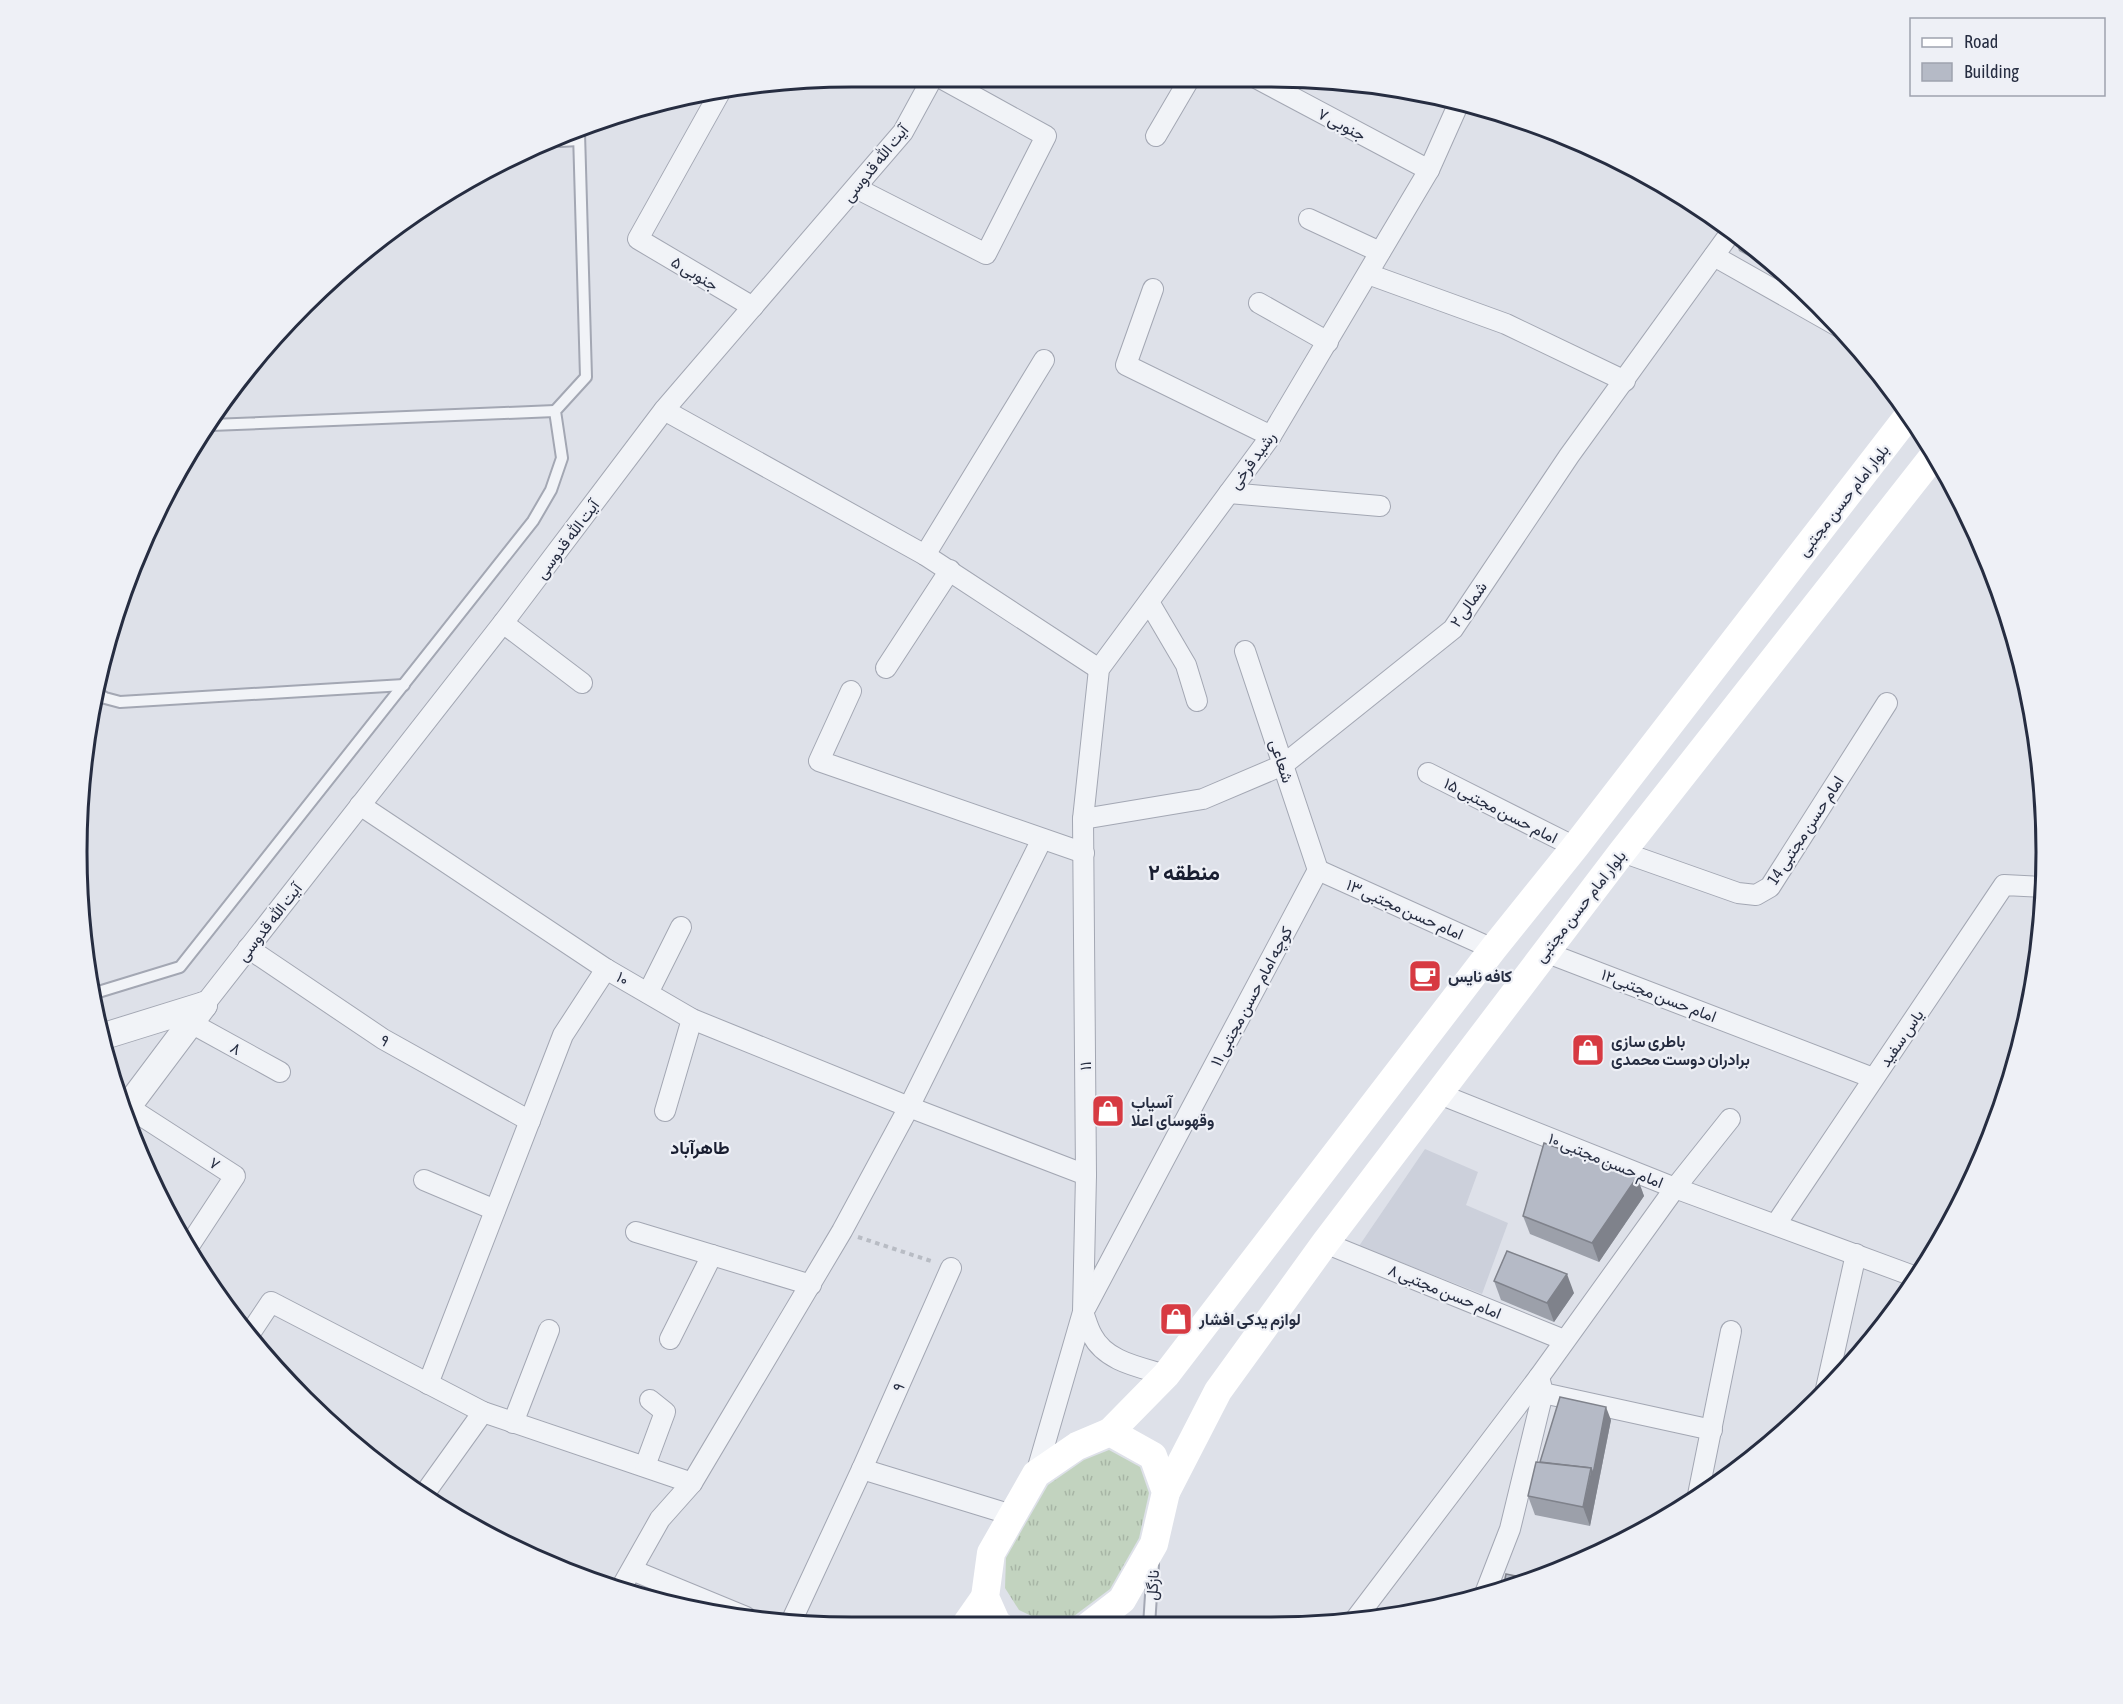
<svg xmlns="http://www.w3.org/2000/svg" width="2123" height="1704" viewBox="0 0 2123 1704" font-family="'Asap Condensed',Vazirmatn,sans-serif">
<style>
.built{fill:#ccd0db}
.grass{fill:url(#grass-tufts)}
.lines{fill:none;stroke-linecap:round;stroke-linejoin:round}
.service-casing{stroke:#a3a7b3;stroke-width:14}
.minor-casing{stroke:#a3a7b3;stroke-width:22}
.tertiary-casing{stroke:#a3a7b3;stroke-width:28}
.path{stroke:#b8bcc4;stroke-width:4;stroke-dasharray:4.5 4.5;stroke-linecap:butt}
.service{stroke:#f1f3f7;stroke-width:10}
.minor{stroke:#f1f3f7;stroke-width:20}
.tertiary{stroke:#f1f3f7;stroke-width:26}
.secondary{stroke:#fff;stroke-width:28}
.wall{fill:#9ca0aa}
.shaded-wall{fill:#7f828b}
.building{fill:#b5bac6;stroke:#7f828b;stroke-width:1.5}
.labels{text-anchor:middle;dominant-baseline:central;stroke-width:4.5;stroke-linejoin:round;paint-order:stroke}
.street-label{font-size:16px;fill:#262d41;stroke:#eef0f6}
.poi-label{font-size:16px;font-weight:bold;fill:#262d41;stroke:#eef0f6;text-anchor:start}
.neighbourhood-label{font-size:18px;font-weight:bold;fill:#191e31;stroke:#eef0f6}
.district-label{font-size:22px;font-weight:bold;fill:#191e31;stroke:#eef0f6}
.rim{fill:none;stroke:#262d41;stroke-width:3}
</style>
<defs>
<pattern id="grass-tufts" width="24" height="20" patternUnits="userSpaceOnUse" patternTransform="scale(1.5)"><rect width="24" height="20" fill="#c2d3bf"/><path d="M3 7l-1-3M5 7V3M7 7l1-3M15 17l-1-3M17 17v-4M19 17l1-3" fill="none" stroke="#a7b5a5"/></pattern>
</defs>
<rect width="100%" height="100%" fill="#dee1e9"/>
<!-- built -->
<path class="built" d="M1425,1149L1478,1172L1466,1205L1508,1223L1482,1294L1359,1246Z"/>
<!-- grass -->
<path class="grass" d="M1109,1450L1140,1467L1149,1493L1139,1538L1110,1589L1066,1622L1046,1623L1019,1610L1005,1588L1006,1558L1026,1523L1048,1485L1084,1460Z"/>
<g class="lines">
<!-- service casing -->
<g class="service-casing">
<g id="service">
<path d="M560,141L579,140"/>
<path d="M211,425L555,411"/>
<path d="M97,693L105,698L120,702L404,685"/>
<path d="M95,993L180,967L533,521L551,490L562,458L555,411L586,377L579,133"/>
<path d="M1149,1626L1153,1564"/>
</g>
</g>
<!-- minor casing -->
<g class="minor-casing">
<g id="minor">
<path d="M1256,78L1429,170"/>
<path d="M719,94L638,239L753,307"/>
<path d="M1156,136L1190,78"/>
<path d="M856,188L986,254L1046,136L939,77"/>
<path d="M1309,219L1380,252"/>
<path d="M1714,256L1843,329"/>
<path d="M1368,274L1506,324L1625,381"/>
<path d="M1153,289L1126,365L1271,436"/>
<path d="M1259,303L1328,342"/>
<path d="M664,410L925,555L1099,669"/>
<path d="M1229,493L1380,506"/>
<path d="M925,555L1044,360"/>
<path d="M1149,602L1186,665L1197,701"/>
<path d="M503,623L582,683"/>
<path d="M1245,651L1318,870"/>
<path d="M886,668L950,570"/>
<path d="M851,691L819,761L1084,853"/>
<path d="M1428,773L1575,847"/>
<path d="M360,805L606,969L692,1019L909,1107L1086,1175"/>
<path d="M1083,819L1203,799L1283,765L1453,629L1569,456L1731,232"/>
<path d="M1622,852L1738,893L1756,895L1770,887L1887,703"/>
<path d="M1318,870L1493,949"/>
<path d="M248,948L383,1039L530,1121"/>
<path d="M1545,952L1873,1078"/>
<path d="M648,993L681,927"/>
<path d="M204,1005L503,623L664,410L903,132L933,77"/>
<path d="M191,1023L280,1072"/>
<path d="M1437,1093L1675,1188L1916,1277"/>
<path d="M128,1107L235,1176L191,1243"/>
<path d="M665,1111L692,1019"/>
<path d="M424,1180L495,1210"/>
<path d="M1776,1224L2004,885L2044,887"/>
<path d="M636,1232L811,1285"/>
<path d="M1325,1243L1564,1340"/>
<path d="M951,1268L862,1469L1012,1515"/>
<path d="M1086,1307L1318,870"/>
<path d="M1083,1312C1086,1320 1088,1328 1092,1335C1106,1362 1140,1367 1166,1375"/>
<path d="M249,1335L271,1302L483,1412L692,1483"/>
<path d="M670,1339L712,1255"/>
<path d="M428,1384L563,1035L606,969"/>
<path d="M1826,1389L1856,1254"/>
<path d="M1543,1393L1712,1430"/>
<path d="M513,1423L549,1330"/>
<path d="M645,1466L665,1412L650,1400"/>
<path d="M1036,1474L1083,1312L1086,1175L1083,819L1099,669L1271,436L1429,170L1458,105"/>
<path d="M425,1493L483,1412"/>
<path d="M1698,1495L1731,1331"/>
<path d="M632,1570L746,1617"/>
<path d="M621,1588L660,1519L692,1483L842,1231L909,1107L1042,839"/>
<path d="M1484,1596L1510,1529L1543,1393L1539,1377"/>
<path d="M1354,1621L1539,1377L1675,1188L1730,1119"/>
<path d="M791,1622L862,1469"/>
</g>
</g>
<!-- tertiary casing -->
<g class="tertiary-casing">
<g id="tertiary">
<path d="M101,1037L204,1005"/>
<path d="M126,1109L204,1005"/>
</g>
</g>
<!-- path -->
<path class="path" d="M858,1237L934,1262"/>
<!-- service -->
<use href="#service" class="service"/>
<!-- minor -->
<use href="#minor" class="minor"/>
<!-- tertiary -->
<use href="#tertiary" class="tertiary"/>
<!-- secondary -->
<g class="secondary">
<path d="M1110,1432L1166,1375L1493,949L1575,847L1908,416"/>
<path d="M1166,1492L1218,1391L1325,1243L1622,852L1935,454"/>
<path d="M964,1627L985,1597"/>
<path d="M1002,1627L997,1624L985,1597L991,1553L1036,1474L1077,1446L1110,1432L1153,1456L1166,1492L1154,1544L1122,1600L1087,1627"/>
</g>
</g>
<!-- wall -->
<g class="wall">
<path d="M1733,233L1782,269L1794,281L1739,251Z"/>
<path d="M1637,1177L1644,1196L1599,1262L1530,1234L1523,1216Z"/>
<path d="M1494,1281L1574,1293L1554,1322L1501,1300Z"/>
<path d="M1611,1420L1590,1526L1535,1515L1528,1496L1540,1462Z"/>
</g>
<!-- shaded-wall -->
<g class="shaded-wall">
<path d="M1637,1177L1644,1196L1599,1262L1592,1243Z"/>
<path d="M1567,1274L1574,1293L1554,1322L1547,1303Z"/>
<path d="M1606,1407L1611,1420L1590,1526L1583,1507Z"/>
</g>
<!-- building -->
<g class="building">
<path d="M1544,1143L1637,1177L1592,1243L1523,1216Z"/>
<path d="M1507,1251L1567,1274L1547,1303L1494,1281Z"/>
<path d="M1560,1397L1606,1407L1593,1474L1591,1468L1540,1462Z"/>
<path d="M1536,1462L1591,1468L1583,1507L1528,1496Z"/>
<path d="M1506,1574L1526,1578L1503,1588Z"/>
</g>
<!-- icons -->
<defs>
<g id="cafe-square" transform="scale(1.725)"><rect x="-9" y="-9" width="18" height="18" rx="4" fill="#d73a42" stroke="#eef0f6"/><path d="M-5.5-4.5H6V0H3Q3 3.5 0 3.5H-2.5Q-5.5 3.5-5.5 0ZM3-3.2v2h1.7v-2ZM-6 4.5H4V6H-6Z" fill="#fff"/></g>
<g id="shop-square" transform="scale(1.725)"><rect x="-9" y="-9" width="18" height="18" rx="4" fill="#d73a42" stroke="#eef0f6"/><path d="M-5-2.5h2.3a2.7 3.5 0 0 1 5.4 0H5L5.5 6h-11ZM-1.5-2.5h3a1.5 2.3 0 0 0-3 0Z" fill="#fff"/></g>
</defs>
<g fill-rule="evenodd">
<use href="#cafe-square" x="1425" y="976"/>
<use href="#shop-square" x="1588" y="1050"/>
<use href="#shop-square" x="1108" y="1111"/>
<use href="#shop-square" x="1176" y="1319"/>
</g>
<g class="labels">
<!-- street labels -->
<g class="street-label">
<text transform="translate(1342 124) rotate(28)">۷ جنوبی</text>
<text transform="translate(875 163) rotate(-51)">آیت الله قدوسی</text>
<text transform="translate(695 273) rotate(31)">۵ جنوبی</text>
<text transform="translate(1252 460) rotate(-54)">رشید فرخی</text>
<text transform="translate(1843 500) rotate(-52)">بلوار امام حسن مجتبی</text>
<text transform="translate(567 539) rotate(-53)">آیت الله قدوسی</text>
<text transform="translate(1468 604) rotate(-55)">۲ شمالی</text>
<text transform="translate(1282 761) rotate(72)">شعاعی</text>
<text transform="translate(1501 810) rotate(27)">امام حسن مجتبی ۱۵</text>
<text transform="translate(1805 830) rotate(-57)">امام حسن مجتبی 14</text>
<text transform="translate(1580 906) rotate(-52)">بلوار امام حسن مجتبی</text>
<text transform="translate(1405 909) rotate(24)">امام حسن مجتبی ۱۳</text>
<text transform="translate(269 922) rotate(-52)">آیت الله قدوسی</text>
<text transform="translate(623 978) rotate(30)">۱۰</text>
<text transform="translate(1659 995) rotate(21)">امام حسن مجتبی۱۲</text>
<text transform="translate(1251 996) rotate(-62)">کوچه امام حسن مجتبی ۱۱</text>
<text transform="translate(1901 1038) rotate(-56)">یاس سفید</text>
<text transform="translate(385 1040) rotate(31)">۹</text>
<text transform="translate(236 1048) rotate(29)">۸</text>
<text transform="translate(1085 1066) rotate(-90)">۱۱</text>
<text transform="translate(1606 1160) rotate(22)">امام حسن مجتبی ۱۰</text>
<text transform="translate(215 1163) rotate(33)">۷</text>
<text transform="translate(1445 1291) rotate(22)">امام حسن مجتبی ۸</text>
<text transform="translate(898 1387) rotate(-66)">۹</text>
<text transform="translate(1152 1585) rotate(-86)">نازگل</text>
</g>
<!-- poi labels -->
<g class="poi-label">
<text x="1448" y="976">کافه نایس</text>
<text x="1611" y="1041">باطری سازی<tspan x="1611" dy="18">برادران دوست محمدی</tspan></text>
<text x="1131" y="1102">آسیاب<tspan x="1131" dy="18">وقهوسای اعلا</tspan></text>
<text x="1199" y="1319">لوازم یدکی افشار</text>
</g>
<!-- neighbourhood labels -->
<g class="neighbourhood-label">
<text x="700" y="1147">طاهرآباد</text>
</g>
<!-- district labels -->
<g class="district-label">
<text x="1184" y="872">منطقه ۲</text>
</g>
</g>
<!-- crop -->
<path d="M0 0H2123V1704H0ZM852 87H1271A765 765 0 0 1 2036 852V852A765 765 0 0 1 1271 1617H852A765 765 0 0 1 87 852V852A765 765 0 0 1 852 87Z" fill="#eef0f6" fill-rule="evenodd"/>
<path class="rim" d="M852 87H1271A765 765 0 0 1 2036 852V852A765 765 0 0 1 1271 1617H852A765 765 0 0 1 87 852V852A765 765 0 0 1 852 87Z"/>
<!-- legend -->
<rect x="1910" y="18" width="195" height="78" fill="#eef0f6" stroke="#9ea2ae" stroke-width="1.5"/>
<rect x="1922" y="38" width="30" height="9" fill="#ffffff" stroke="#9ea2ae" stroke-width="1.5"/>
<text x="1964" y="48" font-size="18" fill="#262d41">Road</text>
<rect x="1922" y="63" width="30" height="18" fill="#b5bac6" stroke="#9ea2ae" stroke-width="1.5"/>
<text x="1964" y="78" font-size="18" fill="#262d41">Building</text>
</svg>
